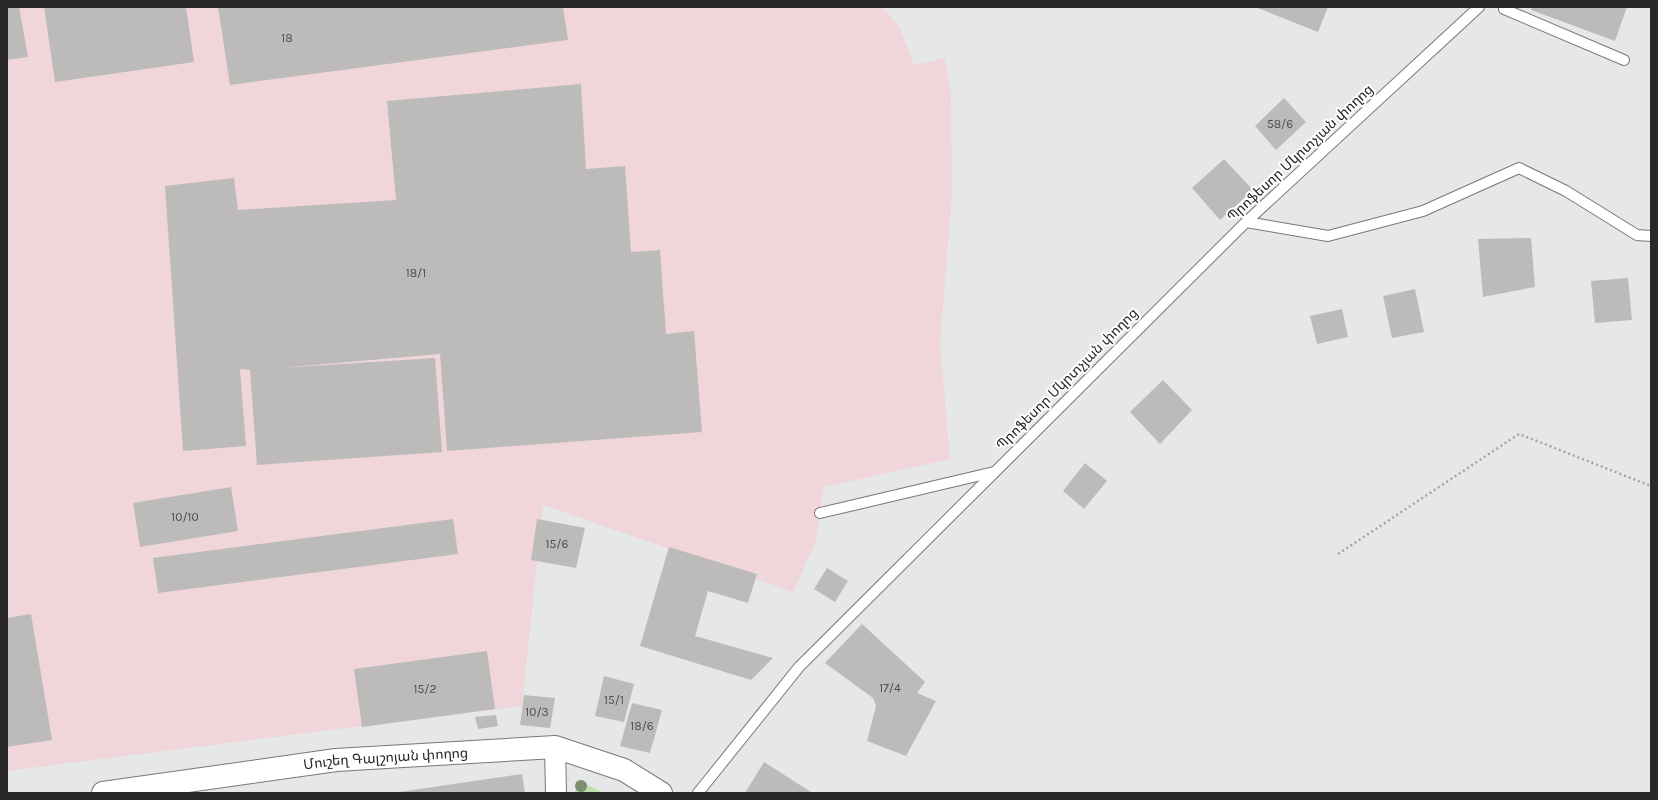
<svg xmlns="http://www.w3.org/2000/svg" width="1658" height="800" viewBox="0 0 1658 800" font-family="Karla,'Noto Sans Armenian',sans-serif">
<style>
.industrial{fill:#f0d6db}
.green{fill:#bfe0a9}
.building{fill:#bdbbba}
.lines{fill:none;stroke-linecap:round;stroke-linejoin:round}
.service-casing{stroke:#767879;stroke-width:12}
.minor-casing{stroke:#767879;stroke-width:22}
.tertiary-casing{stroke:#767879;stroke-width:24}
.path{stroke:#a4a5a6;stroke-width:2.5;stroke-dasharray:2 3;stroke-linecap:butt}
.service{stroke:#fff;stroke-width:10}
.minor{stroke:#fff;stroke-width:20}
.tertiary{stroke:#fff;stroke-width:22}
.tree{fill:#7e8e71}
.labels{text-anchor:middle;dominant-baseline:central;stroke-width:4;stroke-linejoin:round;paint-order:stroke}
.number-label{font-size:12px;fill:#4d4d4d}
.street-label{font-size:14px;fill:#282829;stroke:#fff}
</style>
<rect width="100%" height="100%" fill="#e6e7e9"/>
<!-- industrial -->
<path class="industrial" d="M7,7H881L899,26L914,65L945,58L951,96L952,195L940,344L950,459L824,487L816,541L793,592L543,505L522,706L7,771Z"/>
<!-- green -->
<path class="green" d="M577,780L604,793H575Z"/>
<!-- building -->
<g class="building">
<path d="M7,7H19L28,57L7,60Z"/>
<path d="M44,7H186L194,62L55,82Z"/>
<path d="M218,7H563L568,40L230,85Z"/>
<path d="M1255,7H1328L1318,32Z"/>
<path d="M1532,7H1627L1615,41L1531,10Z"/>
<path d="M581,84L586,169L625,166L631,252L660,250L666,334L694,331L702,432L447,451L440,354L279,368L435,358L442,452L257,465L250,370L240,369L246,446L183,451L165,186L234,178L238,210L396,200L387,101Z"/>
<path d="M1284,98L1306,122L1276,150L1255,126Z"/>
<path d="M1224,159L1253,190L1220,220L1192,188Z"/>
<path d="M1531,238L1535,287L1483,297L1478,239Z"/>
<path d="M1628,278L1632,320L1595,323L1591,281Z"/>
<path d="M1415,289L1424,332L1392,338L1383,296Z"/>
<path d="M1342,309L1348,337L1317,344L1310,316Z"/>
<path d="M1163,380L1192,410L1160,444L1130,412Z"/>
<path d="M1085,463L1107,481L1084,509L1063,491Z"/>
<path d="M231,487L238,531L140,547L133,503Z"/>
<path d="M453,519L458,554L158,593L153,558Z"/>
<path d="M537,519L585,528L576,568L531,560Z"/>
<path d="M669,547L757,574L748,603L708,591L695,636L773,658L751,680L640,646Z"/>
<path d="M827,568L848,581L835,602L814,589Z"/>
<path d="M31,614L52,740L7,747V618Z"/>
<path d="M862,624L925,682L917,693L936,701L906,756L867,741L876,706L873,698L825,663Z"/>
<path d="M487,651L495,709L362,727L354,669Z"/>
<path d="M604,676L634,684L624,722L595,716Z"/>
<path d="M524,695L555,698L550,728L520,725Z"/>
<path d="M632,703L662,710L650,753L620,746Z"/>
<path d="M496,715L498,726L478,729L475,717Z"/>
<path d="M764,762L811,792L810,793H745Z"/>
<path d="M522,774L525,793H400L399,792Z"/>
</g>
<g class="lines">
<!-- service casing -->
<g class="service-casing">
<g id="service">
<path d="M1504,7V9L1624,60"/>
<path d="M1246,222L1328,236L1423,211L1519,168L1566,191L1637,235L1651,236"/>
<path d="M820,513L994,472"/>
<path d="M698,793L799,667L1246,222L1479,7"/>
</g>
</g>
<!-- minor casing -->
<g class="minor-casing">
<path id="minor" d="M555,747L556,793"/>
</g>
<!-- tertiary casing -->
<g class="tertiary-casing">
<g id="tertiary">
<path id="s1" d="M103,793L336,760L555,747L624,770L661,793"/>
</g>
</g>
<!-- path -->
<path class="path" d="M1338,554L1519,434L1651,486"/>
<!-- service -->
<use href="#service" class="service"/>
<!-- minor -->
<use href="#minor" class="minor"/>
<!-- tertiary -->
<use href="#tertiary" class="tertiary"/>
</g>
<!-- trees -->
<circle class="tree" cx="581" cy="786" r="6"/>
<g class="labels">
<!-- number labels -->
<g class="number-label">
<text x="287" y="38">18</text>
<text x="1280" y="124">58/6</text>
<text x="416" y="273">18/1</text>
<text x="185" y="517">10/10</text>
<text x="557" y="544">15/6</text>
<text x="890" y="688">17/4</text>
<text x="425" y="689">15/2</text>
<text x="614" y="700">15/1</text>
<text x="537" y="712">10/3</text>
<text x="642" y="726">18/6</text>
</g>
<!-- street labels -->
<g class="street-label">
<text transform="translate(1300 153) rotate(-43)">Պրոֆեսոր Մկրտչյան փողոց</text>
<text transform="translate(1067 379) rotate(-45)">Պրոֆեսոր Մկրտչյան փողոց</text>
<text stroke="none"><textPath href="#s1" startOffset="285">Մուշեղ Գալշոյան փողոց</textPath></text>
</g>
</g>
<!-- border -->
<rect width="1658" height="800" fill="none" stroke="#282829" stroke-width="16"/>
</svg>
